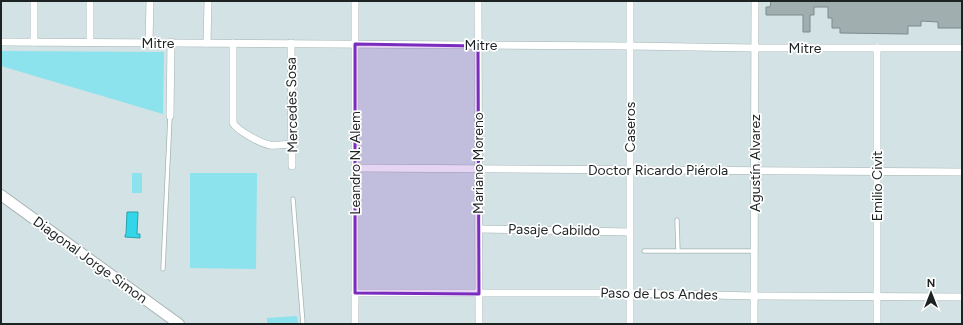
<svg xmlns="http://www.w3.org/2000/svg" width="963" height="325" viewBox="0 0 963 325" font-family="Figtree,sans-serif">
<style>
.green{fill:#8ce2ed}
.water{fill:#33d6e8;stroke:#2ca0ad}
.building{fill:#a1aeb0;stroke:#7d8b8c}
.lines{fill:none;stroke-linecap:round;stroke-linejoin:round}
.service-casing{stroke:#a5b3b4;stroke-width:5}
.minor-casing{stroke:#a5b3b4;stroke-width:8}
.secondary-casing{stroke:#a5b3b4;stroke-width:12}
.service{stroke:#fff;stroke-width:3.5}
.minor{stroke:#fff;stroke-width:7}
.secondary{stroke:#fff;stroke-width:10}
.marked{fill:#7b2cbf;fill-opacity:0.2;stroke:#7b2cbf;stroke-width:3;stroke-linejoin:round}
.labels{text-anchor:middle;dominant-baseline:central;stroke-width:3.5;stroke-linejoin:round;paint-order:stroke}
.street-label{font-size:14px;fill:#1d2223;stroke:#fff}
</style>
<rect width="100%" height="100%" fill="#d3e2e4"/>
<!-- green -->
<g class="green">
<path d="M1,51L164,52L163,114L1,66Z"/>
<rect x="132" y="173" width="10" height="20"/>
<path d="M190,173H257L256,269L190,268Z"/>
<path d="M297,316L298,324H267V318Z"/>
</g>
<!-- water -->
<path class="water" d="M127,212H138L137,234H140V238L125,237V235L126,234Z"/>
<!-- building -->
<path class="building" d="M771,1H962V28H938V22L921,21V26H908V34L840,33V28H832V18H828V7H814V15H810V32H803V15H766V7H770Z"/>
<g class="lines">
<!-- service casing -->
<g class="service-casing">
<g id="service">
<path d="M293,199L303,324"/>
<path d="M677,220L678,251"/>
<path d="M644,251H754"/>
<path d="M163,269L170,116"/>
</g>
</g>
<!-- minor casing -->
<g class="minor-casing">
<g id="minor">
<path d="M355,1V324"/>
<path d="M478,1L479,324"/>
<path d="M1,42L630,46L755,48H962"/>
<path d="M34,42V1"/>
<path d="M90,42V1"/>
<path d="M149,43L150,1"/>
<path d="M207,43L208,1"/>
<path d="M233,43V123C238,131 260,143 270,145C277,146 285,144 292,144"/>
<path d="M291,43L292,166"/>
<path d="M170,116L171,42"/>
<path d="M355,168L962,172"/>
<path d="M479,229L629,232"/>
<path d="M355,293H630L754,296L962,297"/>
<path d="M630,324V1"/>
<path d="M754,324L755,1"/>
<path d="M877,324V48"/>
</g>
</g>
<!-- secondary casing -->
<g class="secondary-casing">
<path id="secondary" d="M1,195L179,324"/>
</g>
<!-- service -->
<use href="#service" class="service"/>
<!-- minor -->
<use href="#minor" class="minor"/>
<!-- secondary -->
<use href="#secondary" class="secondary"/>
</g>
<!-- marked area -->
<path class="marked" d="M355,44L478,46L479,294L355,293Z"/>
<g class="labels">
<!-- street labels -->
<g class="street-label">
<text x="158" y="43">Mitre</text>
<text x="481" y="45">Mitre</text>
<text x="805" y="48">Mitre</text>
<text transform="translate(292 105) rotate(-91)">Mercedes Sosa</text>
<text transform="translate(630 127) rotate(-90)">Caseros</text>
<text transform="translate(355 163) rotate(-90)">Leandro N. Alem</text>
<text transform="translate(478 163) rotate(-90)">Mariano Moreno</text>
<text transform="translate(755 163) rotate(-90)">Agustín Alvarez</text>
<text x="658" y="170">Doctor Ricardo Piérola</text>
<text transform="translate(877 186) rotate(-90)">Emilio Civit</text>
<text transform="translate(554 230) rotate(1)">Pasaje Cabildo</text>
<text transform="translate(90 260) rotate(36)">Diagonal Jorge Simon</text>
<text transform="translate(659 294) rotate(1)">Paso de Los Andes</text>
</g>
</g>
<!-- border -->
<rect width="963" height="325" fill="none" stroke="#1d2223" stroke-width="4"/>
<!-- north arrow -->
<g transform="translate(931 293)" stroke="#ffffff" stroke-width="3" paint-order="stroke">
<path d="M0-3L7 15L0 10L-7 15Z" fill="#1d2223"/>
<text y="-6" font-size="11" font-weight="bold" text-anchor="middle" fill="#1d2223">N</text>
</g>
</svg>
